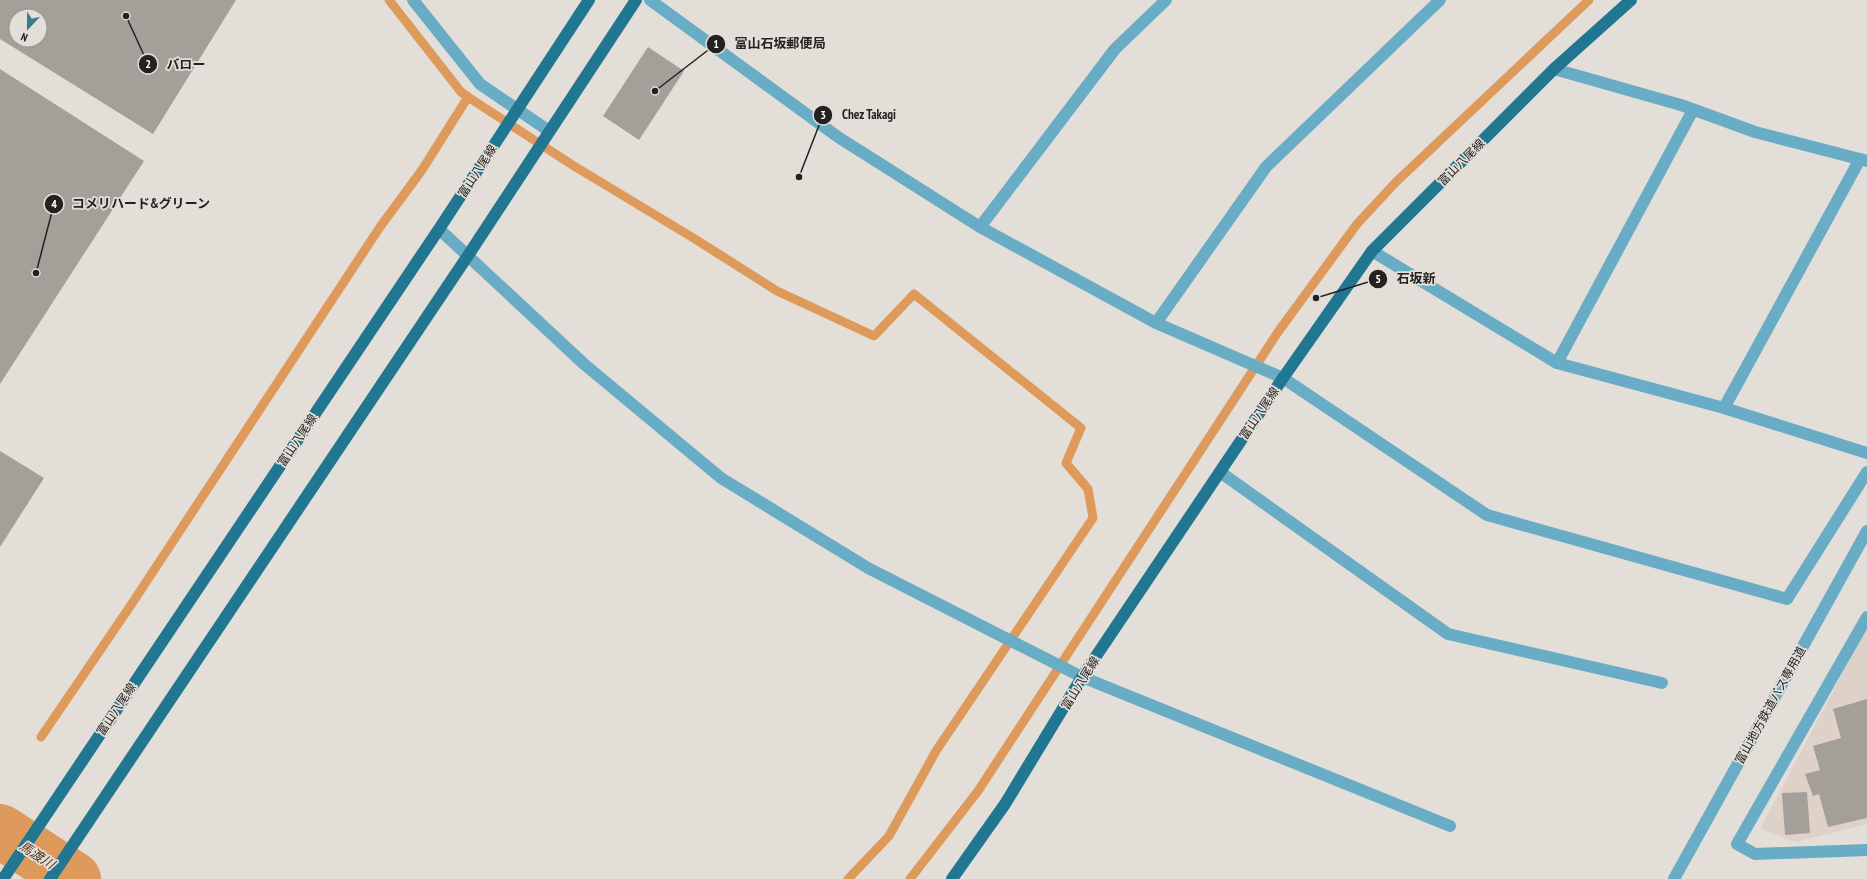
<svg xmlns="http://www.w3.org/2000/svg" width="1867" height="879" viewBox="0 0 1867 879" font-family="'PT Sans Narrow','Noto Sans JP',sans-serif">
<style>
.built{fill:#ddd1c8}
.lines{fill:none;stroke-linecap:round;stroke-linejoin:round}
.stream{stroke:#de9a5b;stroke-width:9}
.river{stroke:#de9a5b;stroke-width:54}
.building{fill:#a59f9a;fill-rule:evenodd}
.service{stroke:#68acc5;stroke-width:12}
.minor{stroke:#68acc5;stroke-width:12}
.tertiary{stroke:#68acc5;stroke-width:12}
.primary{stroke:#217792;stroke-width:12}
.labels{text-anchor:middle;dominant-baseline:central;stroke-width:3.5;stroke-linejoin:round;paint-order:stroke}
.street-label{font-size:12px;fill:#242220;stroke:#e4ded9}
.water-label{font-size:13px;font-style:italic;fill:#4b2f14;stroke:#e4ded9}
.leader{fill:none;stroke:#242220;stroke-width:1.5}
.callout-dot{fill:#242220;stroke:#e4ded9;stroke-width:1.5}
.mark-label{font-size:12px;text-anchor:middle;font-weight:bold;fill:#fff}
.callout-label{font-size:13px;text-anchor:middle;font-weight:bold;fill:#242220;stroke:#e4ded9;stroke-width:3.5;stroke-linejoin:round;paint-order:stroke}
</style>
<rect width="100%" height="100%" fill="#e4ded9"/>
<!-- built -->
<path class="built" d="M1867,627V824L1796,842L1760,829Z"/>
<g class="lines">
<!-- stream -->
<g class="stream">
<path d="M389,0L461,92L468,97L574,166L695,239L777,291L874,336L914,294L1081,428L1066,463L1088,489L1093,518L936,751L889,836L848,879"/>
<path d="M41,737L131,605L380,227L422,170L468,97"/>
<path d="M910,879L978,791L1278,332L1357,224L1396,182L1589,0"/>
</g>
<!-- river -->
<path class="river" d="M0,831L74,879"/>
</g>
<!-- building -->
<g class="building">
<path d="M0,0H236L153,134L0,39ZM16,16H40V40H16Z"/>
<path d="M648,47L684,71L639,140L603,116Z"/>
<path d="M0,69L144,161L0,384Z"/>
<path d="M0,451L44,478L0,547Z"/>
<path d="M1867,699V818L1828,827L1819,794L1813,796L1805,774L1820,770L1813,746L1841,738L1833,709Z"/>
<path d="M1807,792L1810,833L1785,835L1782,793Z"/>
</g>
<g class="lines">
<!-- service -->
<path class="service" d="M1220,472L1448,634L1662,683"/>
<!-- minor -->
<g class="minor">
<path d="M650,0L838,137L980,227L1156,323L1283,378L1487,515L1787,599L1867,472"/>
<path d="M1554,69L1681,105L1755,132L1867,161"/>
<path d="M980,227L1115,49L1166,0"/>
<path d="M1372,251L1557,363L1724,408L1867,453"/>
<path d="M1156,323L1266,167L1440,0"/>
<path d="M1557,363L1693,110"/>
<path d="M1724,408L1860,159"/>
<path d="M1867,617L1737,844L1755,854L1867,850"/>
<path d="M1082,677L1450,826"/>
<path d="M1674,879L1867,531"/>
</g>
<!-- tertiary -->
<g class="tertiary">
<path d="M413,0L480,84L549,131"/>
<path d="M439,229L584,364L721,478L868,568L1082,677"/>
</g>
<!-- primary -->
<g class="primary">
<path d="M3,879L439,229L589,0"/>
<path d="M50,879L467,257L636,0"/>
<path d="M952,879L1005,804L1082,677L1283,378L1372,251L1554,69L1631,0"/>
</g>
</g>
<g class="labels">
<!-- street labels -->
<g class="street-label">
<text transform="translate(1461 162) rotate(-45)">富山八尾線</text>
<text transform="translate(477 171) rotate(-57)">富山八尾線</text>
<text transform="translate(1259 413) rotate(-56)">富山八尾線</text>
<text transform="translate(297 440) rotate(-56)">富山八尾線</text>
<text transform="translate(1080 683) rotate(-58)">富山八尾線</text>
<text transform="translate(1770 705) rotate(-61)">富山地方鉄道バス専用道</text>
<text transform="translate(116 709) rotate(-56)">富山八尾線</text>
</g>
<!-- water labels -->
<g class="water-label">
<text transform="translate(37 855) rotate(33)">馬渡川</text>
</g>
</g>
<!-- callouts -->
<path class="leader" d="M655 91L716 44M126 16L148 64M799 177L823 115M36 273L54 204M1316 298L1378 279"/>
<g class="callout-dot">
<circle cx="655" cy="91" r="4"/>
<circle cx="126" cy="16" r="4"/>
<circle cx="799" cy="177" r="4"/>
<circle cx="36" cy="273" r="4"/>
<circle cx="1316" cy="298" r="4"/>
<circle cx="716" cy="44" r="10"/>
<circle cx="148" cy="64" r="10"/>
<circle cx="823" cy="115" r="10"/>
<circle cx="54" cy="204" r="10"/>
<circle cx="1378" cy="279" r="10"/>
</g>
<g class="mark-label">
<text x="716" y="48">1</text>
<text x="148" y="68">2</text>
<text x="823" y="119">3</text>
<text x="54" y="208">4</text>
<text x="1378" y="283">5</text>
</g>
<g class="callout-label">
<text x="780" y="48">富山石坂郵便局</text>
<text x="186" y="69">バロー</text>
<text x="869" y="119">Chez Takagi</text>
<text x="141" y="208">コメリハード&amp;グリーン</text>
<text x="1416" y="283">石坂新</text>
</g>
<!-- north arrow -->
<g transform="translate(28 28) rotate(202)"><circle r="19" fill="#e4ded9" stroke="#97938f"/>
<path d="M0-3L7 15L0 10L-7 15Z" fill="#3b798f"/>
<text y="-6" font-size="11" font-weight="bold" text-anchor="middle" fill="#242220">N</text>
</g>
</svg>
